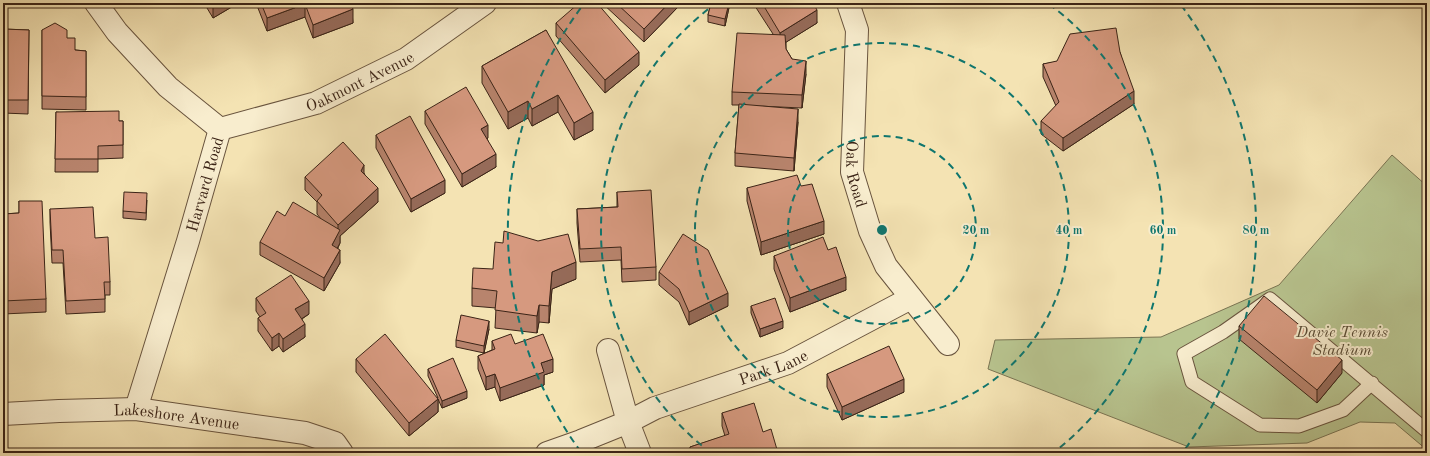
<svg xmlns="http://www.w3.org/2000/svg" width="1430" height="456" font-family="'Old Standard TT',serif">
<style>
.green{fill:#b8c48f;stroke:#7a7453}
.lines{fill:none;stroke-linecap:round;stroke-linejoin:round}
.service-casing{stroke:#69543e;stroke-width:15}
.minor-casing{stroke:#69543e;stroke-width:24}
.service{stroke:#f8edce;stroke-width:13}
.minor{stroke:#f8edce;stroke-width:22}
.wall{fill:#b8846d;stroke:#3b2417}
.shaded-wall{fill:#966b59;stroke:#3b2417}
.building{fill:#d6997f;stroke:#3b2417}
.ring{fill:none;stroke:#0f766e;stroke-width:2;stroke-dasharray:7 5}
.labels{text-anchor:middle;stroke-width:4;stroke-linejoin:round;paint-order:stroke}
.street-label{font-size:16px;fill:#3b2417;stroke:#f8edce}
.park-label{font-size:16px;font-style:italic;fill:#5a4c35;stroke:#f8edce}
.centre{fill:#0f766e;stroke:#f8edce;stroke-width:2}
.ring-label{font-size:12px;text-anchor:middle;font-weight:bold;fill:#0f766e;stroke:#f8edce;stroke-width:4;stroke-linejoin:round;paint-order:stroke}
</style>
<rect width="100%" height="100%" fill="#f4e3b3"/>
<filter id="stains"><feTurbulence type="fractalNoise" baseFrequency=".005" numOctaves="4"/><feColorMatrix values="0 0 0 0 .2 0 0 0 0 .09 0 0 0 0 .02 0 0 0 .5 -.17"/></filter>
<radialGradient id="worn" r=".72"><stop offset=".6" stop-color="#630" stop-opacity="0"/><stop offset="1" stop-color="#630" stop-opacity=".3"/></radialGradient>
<path class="green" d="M1392 155 1427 186V450L1395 423 1360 422 1307 443 1189 447 988 369 995 340 1161 337 1279 285Z"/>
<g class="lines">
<g class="service-casing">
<path id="service" d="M1372 383 1343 410 1299 426 1260 425 1192 382 1184 354 1223 332 1270 299 1427 431"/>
</g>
<g class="minor-casing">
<g id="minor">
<path d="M96 3 117 32 168 87 220 129"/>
<path id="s1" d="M848 3 857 30 852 172 870 231 886 266 948 344"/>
<path id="s2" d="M220 129 316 103 406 59 485 3"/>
<path d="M608 350 628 422 640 453"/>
<path id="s3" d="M136 409 188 241 220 129"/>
<path id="s4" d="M3 414 59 411 136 409 305 433 335 443 342 453"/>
<path id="s5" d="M547 453 581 441 628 422 655 408 788 363 911 298"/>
</g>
</g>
<use href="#service" class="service"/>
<use href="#minor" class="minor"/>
</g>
<path class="wall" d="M204 3H235V5L213 18Z
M256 3H351L353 23 313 38 305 17 267 31Z
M602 3H677V8L644 42Z
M711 3H730L725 26 708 22V15Z
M753 3H813L817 23 786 42V49L792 59 806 74 802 108 757 106 798 122 794 171 735 166V153L739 105H732V92L773 34Z
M556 23 639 65 605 93 556 36Z
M3 29 29 30 28 114 3 113Z
M42 30 67 38 75 50 86 51V110L42 109Z
M546 30 593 130 574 140 558 112 532 126 528 118 508 129 482 83V66Z
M1120 52 1134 104 1063 151 1041 134V121L1056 106 1043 77V64Z
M425 111 488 138H487L496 167 462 187 425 124Z
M56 112 119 121H123V158L98 159V172H55Z
M376 135 445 193 411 212 376 148Z
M364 173 378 202 340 236V243L338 248 340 263 324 291 260 255V242L321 219 317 214V202L305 190V177Z
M801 186 824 234 761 255 747 201V188Z
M617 192 656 267V280L622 282 621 260 580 262 577 223V209L617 207Z
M147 200 146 220 123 218V211Z
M19 201 46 299V312L3 314V214L19 213Z
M50 209 95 238 110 282V295H105V312L66 314 63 263H52L50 222Z
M828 250 846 290 790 312 774 269V256Z
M659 272 728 306 689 325 679 302 659 285Z
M576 279 552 289 549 323 539 322 537 333 495 328 496 308 472 306V288Z
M256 298 309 314 302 319 305 337 283 352 279 346 272 351 258 331V318L260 317 256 311Z
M751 306 783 328 760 337 751 313Z
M1239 326 1342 373 1317 403 1239 339Z
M489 329 484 353 456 347V340Z
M492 341 515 344 553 372 544 375V385L500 401 495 387 486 390 478 369V356L492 350Z
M356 359 438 398 428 376V369L467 398 442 408 438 399V412L409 436 356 372Z
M827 374 904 392 842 420 827 387Z
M722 413 763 432 778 453H690V447L725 436 722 426Z"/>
<path class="shaded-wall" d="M216 3H235V5L213 18V5Z
M669 3H677V8L644 42V29Z
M729 3H730L725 26V19Z
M305 4V17L267 31V18Z
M353 9V23L313 38V25Z
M817 10V23L780 46V33Z
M639 52V65L605 93V80Z
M806 61V74L802 108V95Z
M1134 91V104L1063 151V138Z
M558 95V112L532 126V109Z
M528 101V118L508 129V112Z
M798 109V122L794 171V158Z
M593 112V130L574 140V123Z
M488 125V138L481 142V129Z
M496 154V167L462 187V174Z
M364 165V178L361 171Z
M445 180V193L411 212V199Z
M378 188V202L340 236V243L332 258V245L338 233V225Z
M824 221V234L761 255V242Z
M340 250V263L324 291V278Z
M576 262V279L552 289 549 323V306L552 272Z
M846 277V290L790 312V298Z
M728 293V306L689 325V312Z
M309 301V314L295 323V309Z
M539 305V322L537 333V316Z
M489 321V329L484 353V346Z
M783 321V328L760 337V329Z
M305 324V337L283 352V339Z
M279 333V346L272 351V338Z
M553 359V372L544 375V385L500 401V388L541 363Z
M1342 360V373L1317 403V390Z
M495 374V387L486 390V377Z
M904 379V392L842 420V407Z
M467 391V398L442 408V401Z
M438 399V412L409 436V423Z"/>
<path class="building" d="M261 3H351L353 9 313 25 305 4 267 18Z
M579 3H597L639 52 605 80 556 23Z
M616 3H669L644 29Z
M711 3H729L725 19 708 15Z
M762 3H813L817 10 780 33Z
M55 23 67 30V38H75V50L86 51V97L42 96V30Z
M1116 28 1120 52 1134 91 1063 138 1041 121 1059 102 1043 64 1057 61 1070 34Z
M3 29 29 30 28 100H3Z
M546 30 593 112 574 123 558 95 532 109 528 101 508 112 482 66Z
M737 33 785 35 786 49 792 59 806 61 802 95 732 92Z
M466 87 488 125 481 129 496 154 462 174 425 111Z
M739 104 798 109 794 158 735 153Z
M119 111V121H123V145L98 146V159H55L56 112Z
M410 116 445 180 411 199 376 135Z
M343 142 364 165 361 171 378 188 338 225 317 201 322 195 305 177Z
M797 175 801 186 812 184 824 221 761 242 747 188Z
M651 190 656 267 622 269 621 247 580 249 577 209 618 207 617 192Z
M124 192 147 193 146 213 123 211Z
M19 201H42L46 299 3 301V214L19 213Z
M293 202 340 230 332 245 340 250 324 278 260 242 277 211 285 216Z
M93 207 95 238 108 237 110 282H104L105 299 66 301 63 250H52L50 209Z
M504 231 538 241 568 234 576 262 552 272 549 306 539 305 537 316 495 310 497 291 472 288 473 268 493 269 495 242 503 243Z
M683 234 708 250 728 293 689 312 679 289 659 272Z
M823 237 828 250 836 247 846 277 790 298 774 256Z
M291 275 309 301 295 309 305 324 283 339 279 333 272 338 258 318 266 313 256 298Z
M1264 296 1342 360 1317 390 1239 326Z
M775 298 783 321 760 329 751 306Z
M461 315 489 321 484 346 456 340Z
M385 334 438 399 409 423 356 359Z
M511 334 515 344 543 334 553 359 541 363 544 372 500 388 495 374 486 377 478 356 495 349 492 341Z
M889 346 904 379 842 407 827 374Z
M453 358 467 391 442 401 428 369Z
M754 403 763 432 771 429 778 453H692L690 447 729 434 722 413Z"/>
<g class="ring">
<circle cx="882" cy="230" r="94"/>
<circle cx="882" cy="230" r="187"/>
<path d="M711 453A281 281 0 0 1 715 4M1049 4A281 281 0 0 1 1053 453"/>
<path d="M581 452A374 374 0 0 1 583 5M1181 5A374 374 0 0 1 1183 452"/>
</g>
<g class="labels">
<g class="street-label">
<text dy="6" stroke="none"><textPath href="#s2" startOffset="148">Oakmont Avenue</textPath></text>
<text dy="6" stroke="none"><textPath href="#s1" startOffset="173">Oak Road</textPath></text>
<text dy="6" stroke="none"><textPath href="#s3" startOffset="235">Harvard Road</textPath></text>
<text dy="6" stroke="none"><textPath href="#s5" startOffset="242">Park Lane</textPath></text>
<text dy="6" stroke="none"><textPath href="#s4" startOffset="174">Lakeshore Avenue</textPath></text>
</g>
<g class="park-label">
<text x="1342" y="337">Davie Tennis<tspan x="1342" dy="18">Stadium</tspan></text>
</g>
</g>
<circle cx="882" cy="230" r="6" class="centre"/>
<g class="ring-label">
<text x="976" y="234">20 m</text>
<text x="1069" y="234">40 m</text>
<text x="1163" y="234">60 m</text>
<text x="1256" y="234">80 m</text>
</g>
<rect width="1430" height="456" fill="none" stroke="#f4e3b3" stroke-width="16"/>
<rect x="4" y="4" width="1422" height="448" fill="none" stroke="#3b2417" stroke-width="2"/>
<rect x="8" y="8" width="1414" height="440" fill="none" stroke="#3b2417"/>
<rect width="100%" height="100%" filter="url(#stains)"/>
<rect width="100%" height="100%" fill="url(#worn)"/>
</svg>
